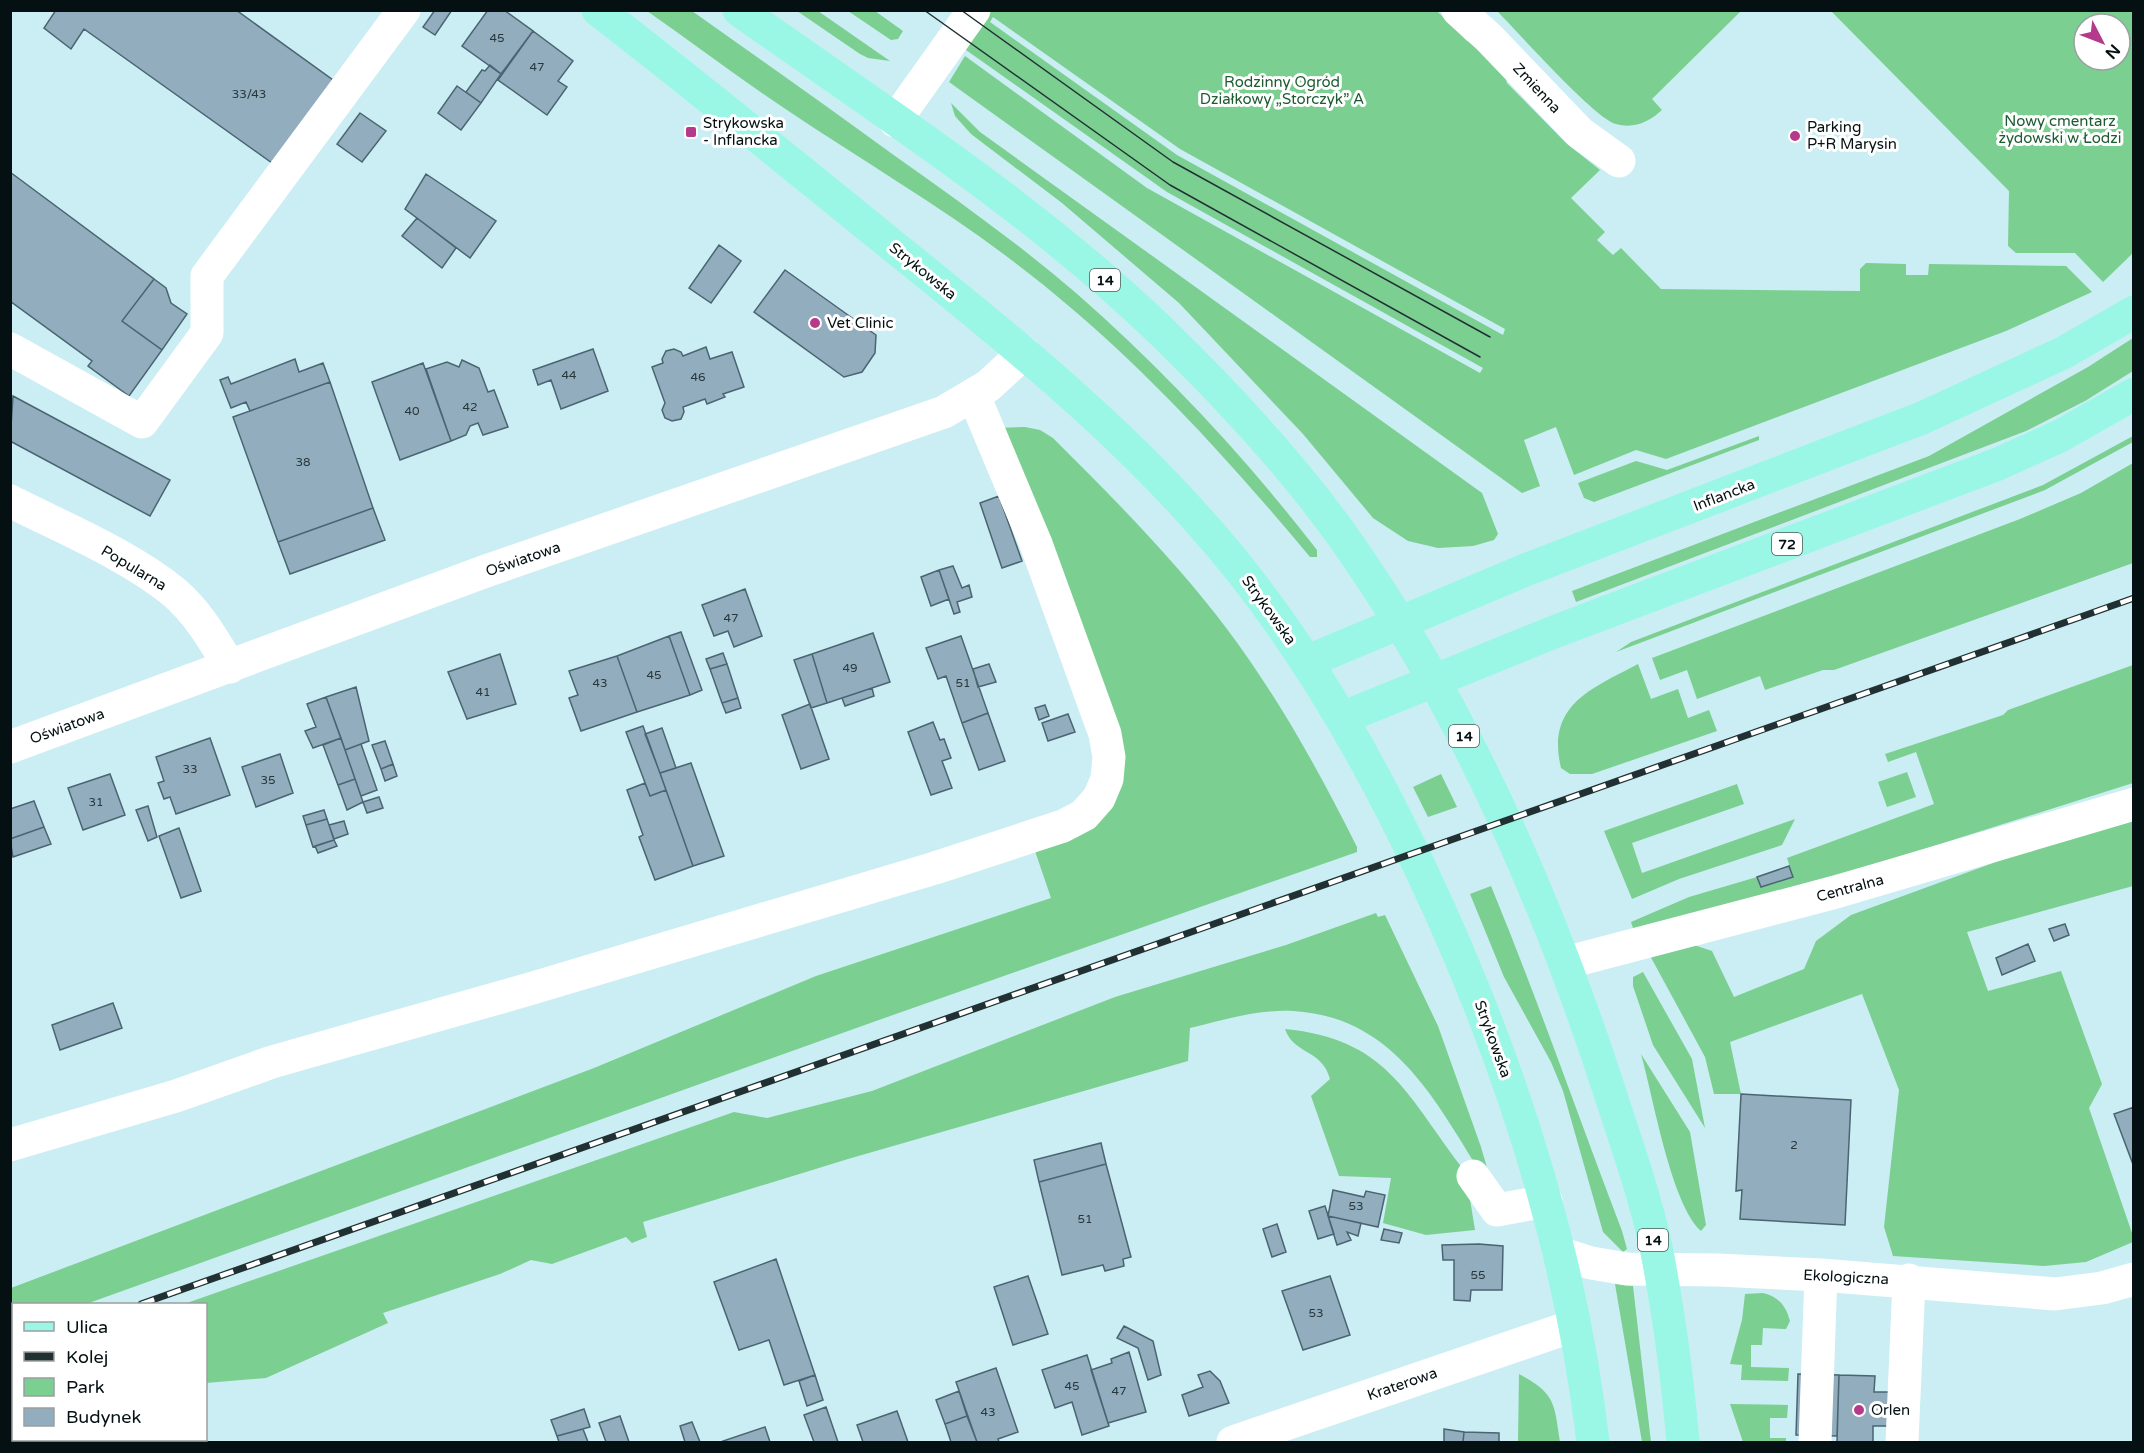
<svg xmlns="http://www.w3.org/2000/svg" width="2144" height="1453" font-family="'Varela Round',sans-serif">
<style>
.green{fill:#7bcf90;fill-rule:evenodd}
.building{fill:#92adbe;stroke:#4a6472;stroke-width:1.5}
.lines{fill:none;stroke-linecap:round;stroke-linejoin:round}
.minor{stroke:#fff;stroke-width:33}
.major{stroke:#9af7e6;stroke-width:33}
.tram{stroke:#213133;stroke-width:1.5}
.rail-casing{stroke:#213133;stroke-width:7}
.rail{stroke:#fff;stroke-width:4.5;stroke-dasharray:14;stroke-linecap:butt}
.poi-dot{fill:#b63a8b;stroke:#fff;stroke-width:2}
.labels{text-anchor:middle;stroke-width:6;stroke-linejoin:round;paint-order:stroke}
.number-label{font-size:12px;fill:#28373c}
.shield{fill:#fff;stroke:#4f5858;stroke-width:1.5}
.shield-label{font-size:14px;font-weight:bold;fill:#041011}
.park-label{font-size:15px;fill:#1c5c31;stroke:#fff}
.street-label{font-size:15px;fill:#041011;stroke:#fff}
.poi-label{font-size:15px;fill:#041011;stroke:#fff;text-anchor:start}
</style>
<rect width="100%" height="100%" fill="#caeef3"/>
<path class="green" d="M991 10 1437 11 1467 41 1481 47 1503 70 1507 83 1566 143 1600 170 1571 198 1605 232 1597 240 1613 255 1621 248 1661 289 1860 291V269L1866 263 1906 264V275H1928L1929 264 2066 266 2092 292 2006 331 1666 459 1636 450 1574 475 1556 427 1524 440 1540 486 1522 493 949 82 965 56 1147 188 1480 373 1483 368 1167 192 966 50ZM993 17 1180 149 1505 329 1503 335 1177 155 990 22Z
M647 11H692C760 59 828 107 895 156 957 200 1019 244 1076 293 1165 371 1245 457 1317 550V557H1310C1224 454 1134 355 1027 272 951 212 867 164 787 110 739 78 694 44 647 11Z
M797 11H818L890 61 868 58 860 54Z
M848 11H875L903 31 898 39 891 40Z
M1497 11H1741L1652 99 1662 110C1649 122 1634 129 1616 124 1594 118 1518 32 1497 11Z
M1831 11H2133V253L2103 282 2075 253H2016L2008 246 2009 191ZM2084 24H2120V60H2084Z
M951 103 980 132 1482 493 1498 534 1494 540 1473 546 1438 548 1408 541 1373 518 1303 434 1179 303 1062 203 971 134 955 116Z
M2133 338V371L2085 401 2026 431 1576 602 1572 591 1929 456 2088 367Z
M1025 427 1040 430 1053 438C1114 499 1175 560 1227 629 1278 697 1319 771 1357 847V852L876 1021 86 1304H14L13 1331 11 1332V1288L594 1068 816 976 1051 898 1033 845 1114 785 996 428Z
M1759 436V440L1594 502 1584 498 1578 483 1636 461 1667 470Z
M2133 436V442L2045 490 1616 652 1631 642 2043 485Z
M2133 463V563L1834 670H1823L1765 690 1760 676 1697 699 1687 670 1660 680 1652 658 2020 519 2081 493Z
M1638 664 1651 699 1678 689 1688 718 1709 710 1717 731 1592 774H1570L1561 768C1546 705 1591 689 1638 664Z
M2133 665V783L1899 857 1634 931 1631 922 1689 897 1757 877 1761 887 1793 877 1787 858 1934 804 1916 752 1888 762 1885 754 2003 715 2008 710Z
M1907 772 1916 797 1887 807 1878 782Z
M1441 774 1457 807 1428 817 1413 787Z
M1737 784 1744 804 1632 843 1642 873 1795 819 1782 845 1679 879 1632 899 1604 831Z
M2133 820V886L1967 932 1988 991 2061 971 2102 1084 2089 1108 2133 1236V1242L2086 1262 2044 1266 1893 1256 1884 1227 1899 1090 1862 994 1730 1042 1741 1094H1714L1705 1057 1648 952 1694 945 1712 951 1734 997 1804 969 1816 941 1851 915 2037 847Z
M1491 886C1538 1000 1578 1116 1622 1231L1627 1249 1623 1252 1603 1232 1563 1091 1551 1062 1504 977 1470 894Z
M1376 913 1378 917 1385 915 1438 1026 1481 1147 1495 1195C1442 1116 1403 1017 1293 1011 1258 1009 1224 1020 1190 1028L1188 1061 848 1159 643 1222 647 1237 632 1243 626 1237 552 1264 531 1260 500 1274 383 1313 388 1323 266 1378 206 1383V1304H184L734 1112 767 1118 872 1091 1115 997 1286 945Z
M1643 972 1692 1059 1705 1128 1653 1045 1633 986V977Z
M1285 1029C1386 1039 1405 1092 1460 1165L1467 1181 1475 1230 1426 1235 1383 1223 1391 1178 1339 1176 1311 1096 1330 1079C1322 1049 1294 1055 1285 1029Z
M1641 1054 1690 1132 1706 1225 1701 1231C1671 1204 1653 1096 1641 1054Z
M1615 1284 1633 1286 1651 1442H1642Z
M1763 1293C1779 1297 1786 1306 1790 1321L1786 1329 1763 1328 1762 1345H1751V1367L1789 1368 1788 1381 1741 1380 1742 1365 1730 1364 1742 1320 1745 1294Z
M13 1365 14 1440H91L87 1442H11L10 1366Z
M1519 1374C1556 1394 1554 1403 1560 1442H1518Z
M1730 1404 1788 1405 1787 1418H1770V1438H1786V1442H1743Z"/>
<path class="building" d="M56 10H236L333 80 272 163 84 29 71 49 44 28Z
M435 10H452L435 35 423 27Z
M488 10H504L533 31 501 74 462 46Z
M533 31 573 61 558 81 567 87 547 115 498 80Z
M490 65 501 74 481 103 466 92 482 70 485 71Z
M457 86 481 103 461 130 438 113Z
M360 113 386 131 362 162 337 144Z
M10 172 154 279 122 321 162 350 129 396 88 366 92 361 10 301Z
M426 174 496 221 470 258 405 209Z
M417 218 456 248 442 268 402 236Z
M719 245 741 261 711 303 689 288Z
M785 270 876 335 875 353 862 372 844 377 754 312Z
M154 279 166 288 171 303 187 314 162 350 122 321Z
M706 347 710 359 732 352 744 387 723 394 725 397 707 404 705 399 683 407 684 412 681 419 672 421 665 418 662 410 665 403 652 367 663 363 662 359 666 351 674 349 681 352 683 356Z
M593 349 608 391 561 409 551 380 538 385 533 370Z
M295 359 299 372 323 363 330 382 250 411 246 402 231 408 220 380 228 377 231 384Z
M462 360 479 368 488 392 494 390 508 427 483 435 478 423 470 426 466 435 451 441 426 369 447 362 459 367Z
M423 363 451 441 400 460 372 382Z
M330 382 373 508 278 542 233 417Z
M13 396 170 480 150 516 10 441Z
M999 496 1022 561 1002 568 980 503Z
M373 508 385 540 290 574 278 542Z
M953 566 962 588 969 585 972 597 957 602 960 612 954 614 939 570Z
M939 570 949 599 931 606 921 577Z
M745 589 762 636 734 647 728 631 714 636 702 605Z
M681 632 702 690 690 695 669 636Z
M873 633 890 682 827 703 812 654Z
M669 636 690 695 637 712 617 656Z
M961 636 988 713 962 723 946 676 938 679 926 648Z
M723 653 727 664 710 669 706 659Z
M500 654 516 704 467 719 448 672Z
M812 654 827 703 811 708 794 660Z
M617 656 637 712 581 731 569 698 578 695 569 671Z
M727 664 738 698 722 703 710 669Z
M989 664 996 682 978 687 973 669Z
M356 687 369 741 345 750 326 697Z
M872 688 874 696 845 706 842 698Z
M326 697 341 738 313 748 305 731 316 727 307 704Z
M738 698 741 708 726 713 722 703Z
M810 704 829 759 801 769 782 715Z
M1045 705 1049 716 1039 720 1035 708Z
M988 713 1005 761 979 770 962 723Z
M1068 714 1075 732 1048 741 1042 723Z
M933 722 940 740 944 739 951 758 942 761 952 788 931 795 908 732Z
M643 726 666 790 650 796 626 732Z
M662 728 676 768 660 773 645 734Z
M210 738 230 795 176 814 170 797 164 799 158 783 164 781 156 757Z
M341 738 355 779 338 785 323 745Z
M385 741 393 764 381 769 372 745Z
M361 744 377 790 361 796 345 750Z
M280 754 293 793 256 807 242 767Z
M691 763 724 856 693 866 660 773Z
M393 764 397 776 385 781 381 769Z
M110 774 125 815 83 830 68 788Z
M355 779 363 802 347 810 338 785Z
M645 783 650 796 666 790 693 866 655 880 639 837 643 835 627 790Z
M379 797 383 808 367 813 363 802Z
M34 801 44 827 10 839V809Z
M148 806 157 837 148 841 136 810Z
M324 810 327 819 306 825 303 816Z
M327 819 334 840 313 847 306 825Z
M344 821 348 834 334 839 329 825Z
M44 827 51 844 13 857 10 839Z
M179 828 201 891 181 898 159 836Z
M334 840 337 846 318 853 315 846Z
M1789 866 1793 877 1761 887 1757 877Z
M2065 924 2069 935 2054 941 2049 929Z
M2028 944 2035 961 2002 975 1996 958Z
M113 1003 122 1028 60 1050 52 1025Z
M1741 1094 1851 1100 1845 1225 1740 1219 1742 1190 1736 1191Z
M2134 1107V1167L2114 1114Z
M1101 1143 1106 1164 1039 1182 1034 1160Z
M1106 1164 1131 1257 1123 1259 1124 1266 1105 1271 1103 1265 1062 1275 1039 1182Z
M1333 1190 1364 1197 1366 1191 1385 1195 1378 1227 1328 1216Z
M1325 1206 1334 1234 1318 1239 1309 1211Z
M1328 1216 1361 1223 1358 1236 1347 1232 1351 1240 1337 1245Z
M1277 1224 1286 1252 1272 1257 1263 1229Z
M1384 1229 1402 1233 1399 1243 1381 1240Z
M1479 1244 1503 1246 1502 1290H1471L1470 1301 1454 1300V1260H1443L1442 1245Z
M776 1259 815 1375 784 1385 769 1340 739 1350 714 1282Z
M1028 1276 1048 1334 1013 1345 994 1287Z
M1330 1276 1350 1335 1303 1350 1282 1291Z
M1124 1326 1153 1341 1161 1375 1148 1380 1138 1348 1117 1338Z
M1129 1352 1146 1412 1108 1423 1091 1370 1112 1363 1111 1359Z
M1087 1355 1109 1426 1082 1435 1072 1402 1055 1408 1042 1370Z
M996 1368 1018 1432 998 1439 999 1442H977L956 1382Z
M1210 1371 1220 1381 1229 1403 1189 1416 1182 1395 1203 1387 1198 1375Z
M1798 1374 1839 1375 1837 1436 1796 1435Z
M815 1375 823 1400 807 1406 799 1381Z
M1839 1375 1875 1376 1874 1392H1893L1892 1426H1873V1442H1837Z
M959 1391 967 1416 945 1424 936 1400Z
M826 1407 838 1442H814L804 1415Z
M584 1409 590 1427 557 1436 551 1420Z
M897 1411 908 1442H863L857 1425Z
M620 1416 629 1442H606L599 1423Z
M967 1416 977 1442H951L945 1424Z
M692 1422 700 1442H685L680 1426Z
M765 1427 770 1442H724L723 1441Z
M583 1429 588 1442H559L557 1436Z
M1444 1429 1464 1432 1463 1442H1444Z
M1464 1432 1499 1433V1442H1463Z"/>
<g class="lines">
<path class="minor" d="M1458 10 1489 38 1580 133 1619 161
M895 121 974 10
M10 349 142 422 207 333V276L404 10
M10 501C63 528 129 555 175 593 199 614 214 641 230 667
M10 747 486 571 944 412 988 386 1024 353
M1565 963 1836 892 2134 804
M10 1145 176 1096 272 1062 526 990 935 868 1063 826 1084 815 1099 798 1107 779 1109 757 1105 734 1036 544 974 396
M1473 1176 1497 1210 1546 1201
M1559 1253 1591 1263 1627 1269 1718 1270 1821 1275 2055 1294 2102 1288 2134 1279
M1233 1442 1573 1326
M1815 1442 1821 1275
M1902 1442 1909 1280"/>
<path class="major" d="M598 10C694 84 788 161 882 237 992 326 1104 414 1199 521 1292 624 1363 746 1422 872 1507 1052 1570 1244 1593 1442
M739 10C883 112 1033 208 1160 330 1226 394 1290 462 1344 538 1463 706 1547 898 1610 1093 1629 1152 1651 1212 1661 1274 1671 1329 1678 1386 1683 1442
M1306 662 1528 569 1922 418 2063 353 2134 312
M1342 718 1554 632 1998 464 2060 436 2134 394"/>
<path class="tram" d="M924 10 1170 185 1480 357
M961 10 1173 162 1490 337"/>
<g class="rail-casing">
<path id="rail" d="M141 1304 2134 598
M10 1350 14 1349"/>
</g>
<use href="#rail" class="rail"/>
</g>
<g class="poi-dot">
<rect x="685" y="126" width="12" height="12" rx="3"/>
<circle cx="1795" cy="136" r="6"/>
<circle cx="815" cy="323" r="6"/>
<circle cx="1859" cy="1410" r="6"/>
</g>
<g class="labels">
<g class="number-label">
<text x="497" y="42">45</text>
<text x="537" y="71">47</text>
<text x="249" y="98">33/43</text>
<text x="569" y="379">44</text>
<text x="698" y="381">46</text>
<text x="470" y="411">42</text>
<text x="412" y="415">40</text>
<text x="303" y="466">38</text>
<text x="731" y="622">47</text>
<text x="850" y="672">49</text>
<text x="654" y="679">45</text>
<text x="600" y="687">43</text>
<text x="963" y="687">51</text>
<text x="483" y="696">41</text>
<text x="190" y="773">33</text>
<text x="268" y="784">35</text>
<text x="96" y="806">31</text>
<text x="1794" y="1149">2</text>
<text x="1356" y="1210">53</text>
<text x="1085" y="1223">51</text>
<text x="1478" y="1279">55</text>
<text x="1316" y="1317">53</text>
<text x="1072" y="1390">45</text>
<text x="1119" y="1395">47</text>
<text x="988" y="1416">43</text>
</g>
<g class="shield">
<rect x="1090" y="269" width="30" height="22" rx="4.5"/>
<rect x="1772" y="533" width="30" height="22" rx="4.5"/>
<rect x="1449" y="725" width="30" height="22" rx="4.5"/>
<rect x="1638" y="1229" width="30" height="22" rx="4.5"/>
</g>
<g class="shield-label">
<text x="1105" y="285">14</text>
<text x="1787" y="549">72</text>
<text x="1464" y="741">14</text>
<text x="1653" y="1245">14</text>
</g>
<g class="park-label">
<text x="1282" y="87">Rodzinny Ogród<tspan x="1282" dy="17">Działkowy „Storczyk” A</tspan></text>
<text x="2060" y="126">Nowy cmentarz<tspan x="2060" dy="17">żydowski w Łodzi</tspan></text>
</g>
<g class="street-label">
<text transform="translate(1537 88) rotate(47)" y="5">Zmienna</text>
<text transform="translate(923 271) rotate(39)" y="5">Strykowska</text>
<text transform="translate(1724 495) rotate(-21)" y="5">Inflancka</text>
<text transform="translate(523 559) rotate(-19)" y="5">Oświatowa</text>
<text transform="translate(134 568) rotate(31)" y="5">Popularna</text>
<text transform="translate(1269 610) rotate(54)" y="5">Strykowska</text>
<text transform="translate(67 726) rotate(-20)" y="5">Oświatowa</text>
<text transform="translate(1850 888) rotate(-15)" y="5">Centralna</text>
<text transform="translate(1493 1039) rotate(70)" y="5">Strykowska</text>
<text transform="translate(1846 1277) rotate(3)" y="5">Ekologiczna</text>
<text transform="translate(1402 1384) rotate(-19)" y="5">Kraterowa</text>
</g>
<g class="poi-label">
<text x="703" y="128">Strykowska<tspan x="703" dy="17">- Inflancka</tspan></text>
<text x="1807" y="132">Parking<tspan x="1807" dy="17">P+R Marysin</tspan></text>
<text x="827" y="328">Vet Clinic</text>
<text x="1871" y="1415">Orlen</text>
</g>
</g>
<rect width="2144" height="1453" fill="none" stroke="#041011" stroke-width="24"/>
<rect x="12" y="1303" width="195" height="138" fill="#ffffff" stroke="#9b9fa0" stroke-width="1.5"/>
<rect x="24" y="1322" width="30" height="9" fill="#9af7e6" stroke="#9b9fa0" stroke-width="1.5"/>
<text x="66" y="1333" font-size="18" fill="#041011">Ulica</text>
<rect x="24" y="1352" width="30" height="9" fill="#213133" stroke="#9b9fa0" stroke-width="1.5"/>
<text x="66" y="1363" font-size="18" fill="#041011">Kolej</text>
<rect x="24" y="1378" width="30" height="18" fill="#7bcf90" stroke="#9b9fa0" stroke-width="1.5"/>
<text x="66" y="1393" font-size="18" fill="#041011">Park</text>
<rect x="24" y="1408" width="30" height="18" fill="#92adbe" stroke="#9b9fa0" stroke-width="1.5"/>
<text x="66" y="1423" font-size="18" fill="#041011">Budynek</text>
<g transform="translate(2102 42) rotate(132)"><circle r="28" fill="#ffffff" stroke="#9b9fa0" stroke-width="1.5"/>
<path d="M0-4.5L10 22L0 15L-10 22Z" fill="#b63a8b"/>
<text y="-9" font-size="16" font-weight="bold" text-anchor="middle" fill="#041011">N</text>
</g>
</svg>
